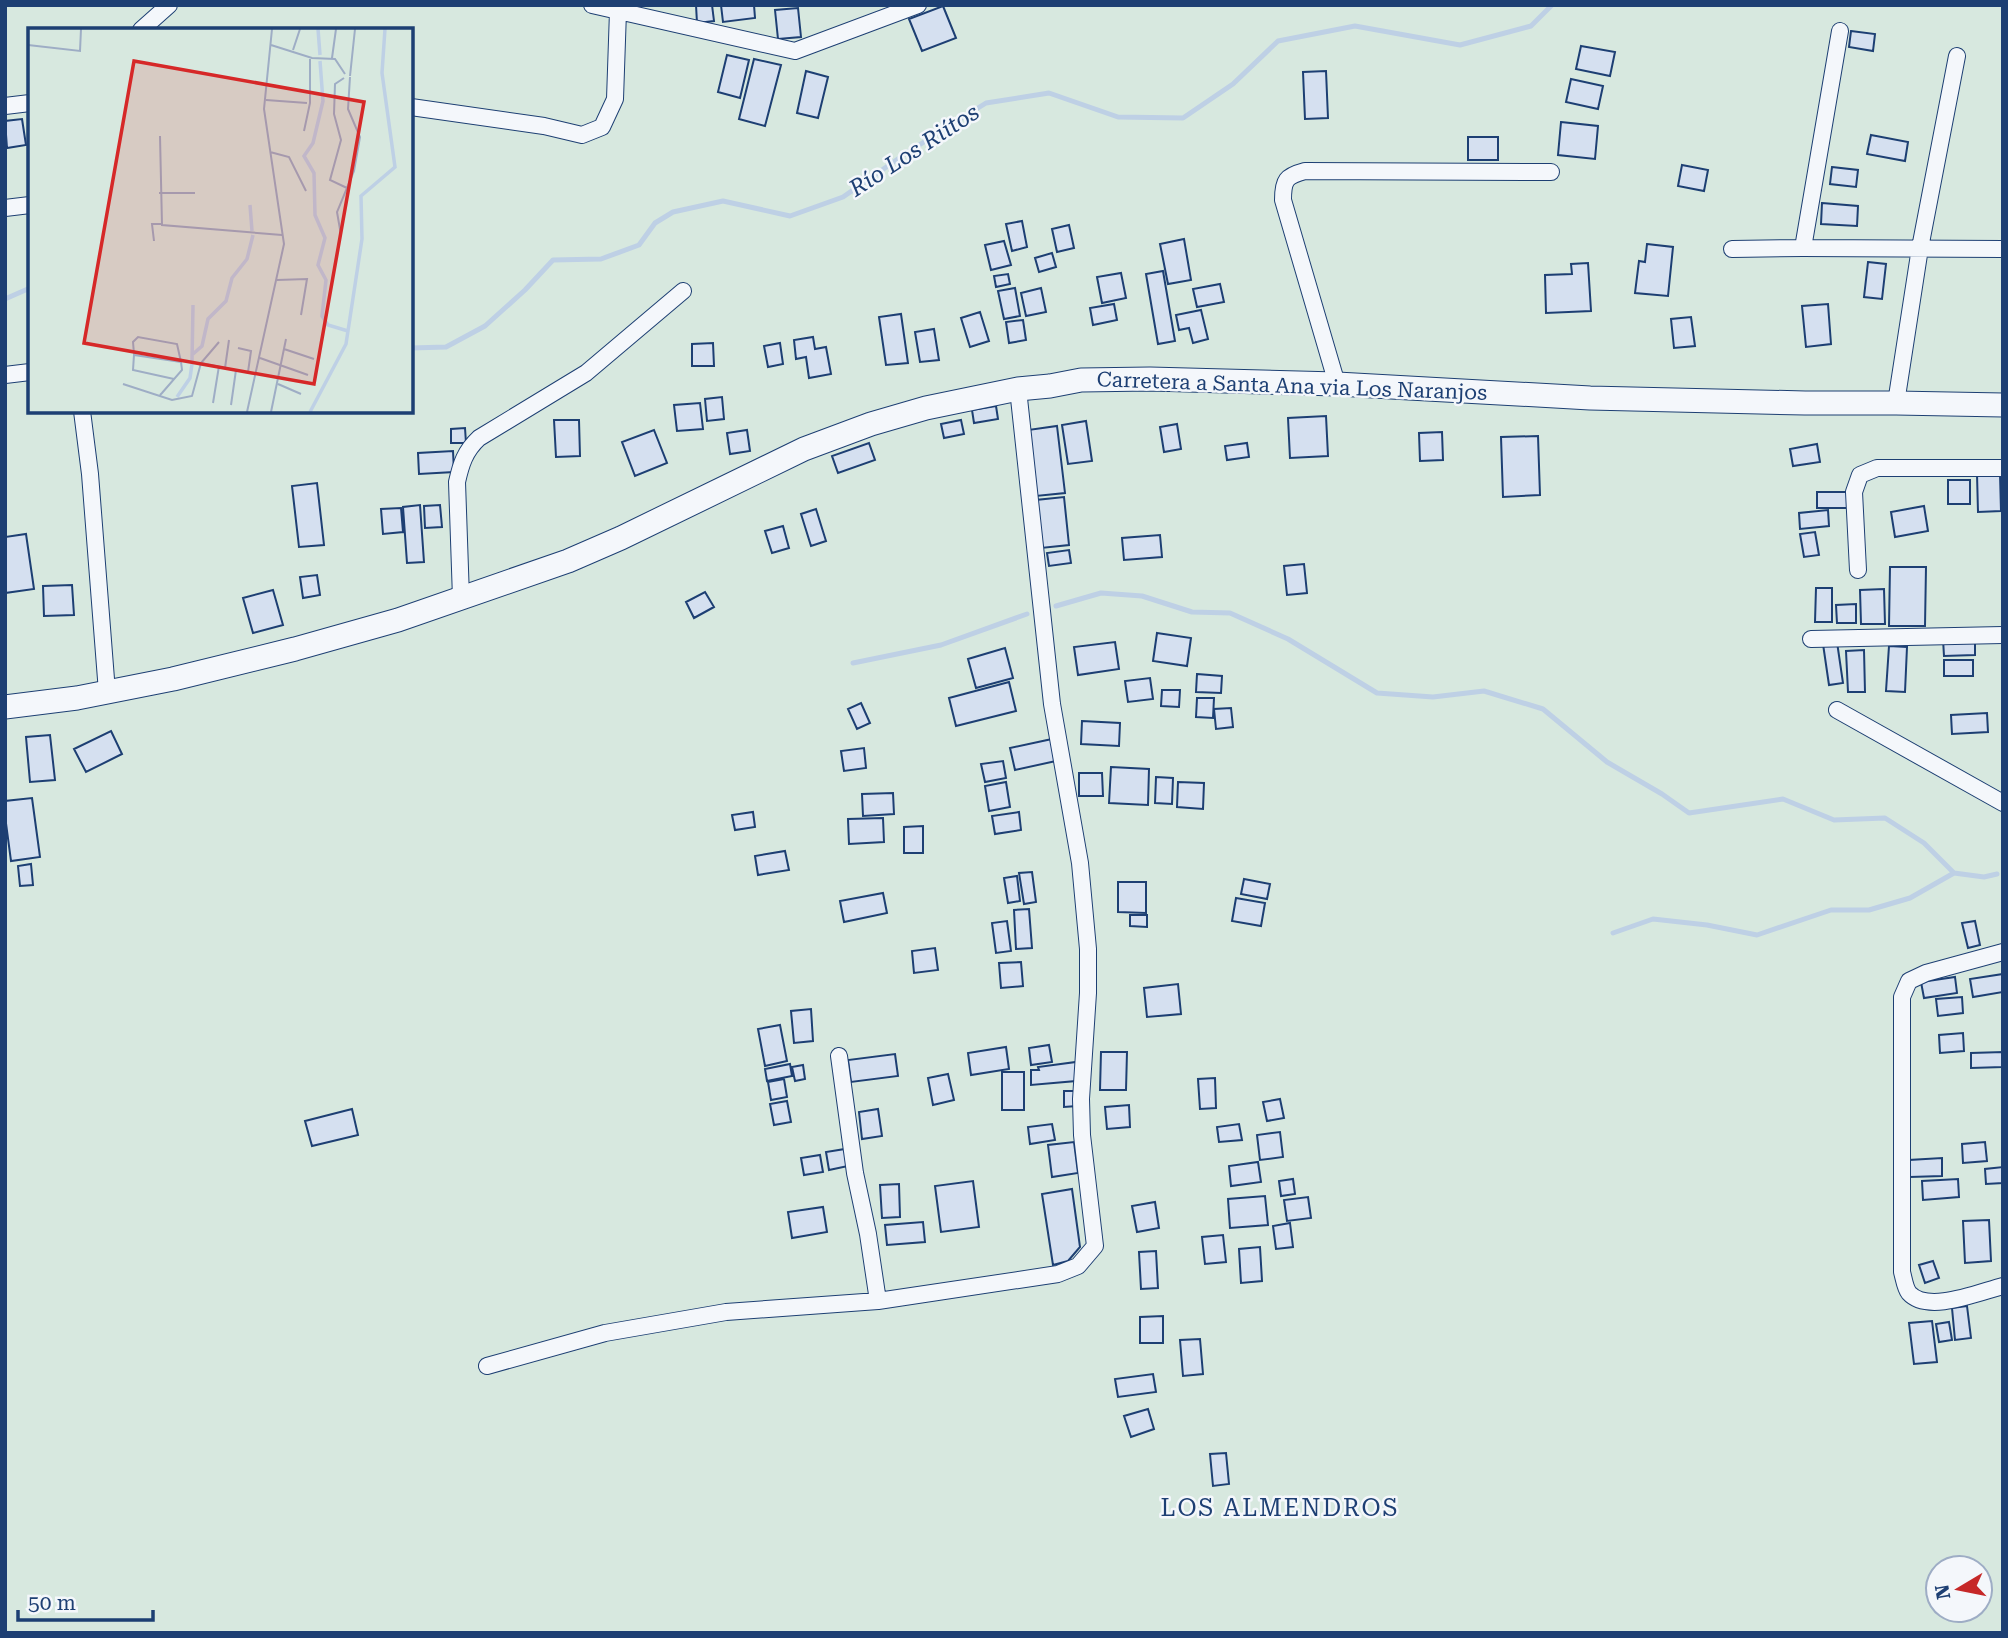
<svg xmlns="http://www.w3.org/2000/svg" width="2008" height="1638" font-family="'Roboto Serif',serif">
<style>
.green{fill:#d7e8df;stroke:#687fa3;stroke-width:2;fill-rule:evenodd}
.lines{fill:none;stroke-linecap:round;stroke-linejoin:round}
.stream{stroke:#bed0e5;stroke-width:5}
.building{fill:#d5e0f0;stroke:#1d3f73;stroke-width:2}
.street-casing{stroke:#1d3f73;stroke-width:18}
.secondary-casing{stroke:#1d3f73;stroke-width:25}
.street{stroke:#f4f7fb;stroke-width:16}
.secondary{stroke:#f4f7fb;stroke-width:23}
.labels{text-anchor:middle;stroke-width:5;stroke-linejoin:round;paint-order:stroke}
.street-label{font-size:21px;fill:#1d3f73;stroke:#f4f7fb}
.water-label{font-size:23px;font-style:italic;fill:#1d3f73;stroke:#f4f7fb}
.quarter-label{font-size:24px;letter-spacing:2px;fill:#1d3f73;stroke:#f4f7fb}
.inset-river{fill:none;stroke:#bed0e5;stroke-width:3.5}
.inset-road{fill:none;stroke:#9eadc5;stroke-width:2}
.view{fill:#d62828;fill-opacity:0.15;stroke:#d62828;stroke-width:3.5}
.inset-edge{fill:none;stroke:#1d3f73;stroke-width:3.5}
</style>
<rect width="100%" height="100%" fill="#f4f7fb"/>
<path class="green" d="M5 5H2003V1633H5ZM30 30H411V411H30ZM1938 1568H1980V1610H1938Z"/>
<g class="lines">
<path class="stream" d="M5 299 30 288
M411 348 446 347 485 326 525 290 553 260 601 259 639 245 655 223 673 212 723 201 790 216 843 197 908 152 986 103 1049 93 1118 117 1183 118 1233 84 1278 41 1355 26 1460 45 1531 26 1552 5
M1056 606 1101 593 1142 596 1192 612 1230 613 1288 639 1377 693 1433 697 1484 691 1543 709 1607 762 1662 794 1689 813 1783 799 1834 820 1885 818 1924 843 1954 873
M853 663 941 645 1027 614
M1613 933 1653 919 1707 925 1757 935 1831 910H1869L1910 898 1954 873 1984 877 1997 874"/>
</g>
<path class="building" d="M696 5H712L714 21 697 23Z
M721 5H754L755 18 723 22Z
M943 6 956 38 922 51 909 19Z
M798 8 801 37 778 39 775 10Z
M1851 31 1875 34 1873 51 1849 47Z
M1581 46 1615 52 1610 76 1576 69Z
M727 55 749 60 740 98 718 92Z
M754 59 781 65 765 126 739 119Z
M806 71 828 77 818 118 797 113Z
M1326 71 1328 118 1305 119 1303 72Z
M1571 79 1603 86 1598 109 1566 102Z
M22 119 26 145 7 148 5 121Z
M1561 122 1598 126 1595 159 1558 155Z
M1871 135 1908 142 1905 161 1867 154Z
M1468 137H1498V160H1468Z
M1682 165 1708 170 1704 191 1678 186Z
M1832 167 1858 170 1856 187 1830 184Z
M1822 203 1858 206 1857 226 1821 224Z
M1022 221 1027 247 1012 251 1006 224Z
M1069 225 1074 248 1057 252 1052 229Z
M1184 239 1191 280 1168 284 1160 244Z
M1004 241 1011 265 991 270 985 245Z
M1647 244 1673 247 1668 296 1635 293 1639 261 1645 262Z
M1052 253 1056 267 1039 272 1035 258Z
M1868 262 1886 264 1882 299 1864 297Z
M1588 263 1591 311 1546 313 1545 275 1572 274 1571 264Z
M1163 271 1175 341 1158 344 1146 274Z
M1121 273 1126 298 1102 303 1097 277Z
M1008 274 1010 284 996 287 994 276Z
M1220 284 1224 302 1197 307 1193 289Z
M1015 288 1020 316 1004 319 998 291Z
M1041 288 1046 312 1026 316 1021 293Z
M1114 304 1117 320 1093 325 1090 308Z
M1828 304 1831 344 1806 347 1802 306Z
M1201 310 1208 339 1193 343 1189 328 1179 330 1176 315Z
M980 312 989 341 970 347 961 318Z
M901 314 908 363 886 365 879 317Z
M1691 317 1695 346 1674 348 1671 319Z
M1023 320 1026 340 1009 343 1006 322Z
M934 329 939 360 920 362 915 332Z
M813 337 815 349 826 347 831 374 809 378 806 357 796 359 794 340Z
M713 343 714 366H692V344Z
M780 343 783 364 768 367 764 346Z
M722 397 724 419 707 421 705 399Z
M700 403 703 429 677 431 674 405Z
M996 406 998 419 974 423 972 410Z
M1326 416 1328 456 1290 458 1288 418Z
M554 420H579L580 456 556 457Z
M961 420 964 434 944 438 941 424Z
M1086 421 1092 461 1068 464 1062 425Z
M1177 424 1181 449 1164 452 1160 427Z
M1057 426 1065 493 1036 496 1028 430Z
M465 428 466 443H451V429Z
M654 430 667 463 635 476 622 442Z
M747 430 750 451 730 454 727 433Z
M1442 432 1443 460 1420 461 1419 433Z
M1538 436 1540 495 1503 497 1501 437Z
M869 443 875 460 838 473 832 456Z
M1247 443 1249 457 1227 460 1225 446Z
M1817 444 1820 462 1793 466 1790 449Z
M453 451 454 472 419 474 418 453Z
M1977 474H2000L2001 511 1978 512Z
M1948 480H1970V504H1948Z
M317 483 324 545 299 547 292 486Z
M1817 492H1850V508H1817Z
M1064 497 1069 545 1041 548 1036 500Z
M420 505 424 562 407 563 403 507Z
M440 505 442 527 425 528 424 506Z
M1924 506 1928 531 1895 537 1891 512Z
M401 508 403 532 383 534 381 509Z
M816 509 826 541 811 546 801 514Z
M1828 510 1829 526 1800 529 1799 513Z
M783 526 789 548 772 553 765 531Z
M1815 532 1819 555 1804 557 1800 534Z
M26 534 34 589 5 593V537Z
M1160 535 1162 557 1124 560 1122 538Z
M1069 550 1071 563 1049 566 1047 553Z
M1304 564 1307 593 1287 595 1284 566Z
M1890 567H1926L1925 626H1889Z
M317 575 320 595 303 598 300 577Z
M72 585 74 615 44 616 43 586Z
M1816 588H1832V622H1815Z
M1884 589 1885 624H1861L1860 590Z
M273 590 283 625 253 633 243 598Z
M705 592 714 607 694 618 686 602Z
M1856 604V623H1837L1836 605Z
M1157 633 1191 638 1187 666 1153 661Z
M1943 639H1975V655L1944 656Z
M1115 642 1119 669 1078 675 1074 647Z
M1837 642 1843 683 1829 685 1823 644Z
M1889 646 1907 647 1905 692 1886 691Z
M1005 648 1013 678 976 688 968 659Z
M1864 650 1865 692H1848L1846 651Z
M1944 660H1973V676H1944Z
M1197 674 1222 676 1221 693 1196 692Z
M1150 678 1153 699 1128 702 1125 681Z
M1009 682 1016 711 956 726 949 698Z
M1162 690H1180L1179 707 1161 706Z
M1197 698H1214L1213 718 1196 717Z
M861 703 870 723 857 729 848 709Z
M1231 708 1233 727 1216 729 1214 709Z
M1987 713 1988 732 1952 734 1951 715Z
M1082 721 1120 723 1119 746 1081 744Z
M111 731 122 754 86 772 74 749Z
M50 735 55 780 30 782 26 737Z
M1052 739 1056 761 1015 770 1010 748Z
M864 748 866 768 844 771 841 751Z
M1003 761 1006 778 985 782 981 764Z
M1111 767 1149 769 1148 805 1109 803Z
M1079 773H1102L1103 796H1079Z
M1156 777 1173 778 1172 804 1155 803Z
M1006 782 1010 807 989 811 985 786Z
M1178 782 1204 783 1203 809 1177 807Z
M893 793 894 814 863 816 862 794Z
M32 798 40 857 11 861 5 816V801Z
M753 812 755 827 735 830 732 815Z
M1019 812 1021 830 995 834 992 816Z
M883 818 884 842 849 844 848 819Z
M923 826V853H904V827Z
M785 851 789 870 758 875 755 856Z
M31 864 33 885 20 886 18 866Z
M1032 872 1036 902 1024 904 1019 873Z
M1017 876 1020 901 1008 903 1004 878Z
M1244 879 1270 884 1267 899 1241 894Z
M1118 882H1146V913L1118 912Z
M883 893 887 913 844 922 840 901Z
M1236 898 1265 903 1261 926 1232 921Z
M1029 909 1032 948 1016 949 1014 910Z
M1130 915H1147V927L1130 926Z
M1007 921 1011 951 996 953 992 923Z
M1975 921 1980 945 1968 948 1962 923Z
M935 948 938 970 914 973 912 951Z
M1021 962 1023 986 1001 988 999 963Z
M2003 974V992L1973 997 1970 979Z
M1955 977 1957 993 1924 998 1921 982Z
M1178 984 1181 1014 1147 1017 1144 988Z
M1962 997 1963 1013 1938 1016 1936 999Z
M811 1009 813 1041 794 1043 791 1011Z
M780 1025 787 1061 765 1066 758 1029Z
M1963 1033 1964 1051 1940 1053 1939 1035Z
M1049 1045 1052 1062 1031 1065 1029 1048Z
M1006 1047 1009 1069 971 1075 968 1053Z
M1101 1052H1127L1126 1090H1100Z
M2003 1052V1067L1971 1068V1053Z
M895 1054 898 1076 851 1082 848 1060Z
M1076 1062V1081L1031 1085V1070H1039L1038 1067Z
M790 1064 792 1076 767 1081 765 1069Z
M803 1065 805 1079 795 1081 792 1067Z
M1002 1072H1024V1110H1002Z
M948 1074 954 1100 933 1105 928 1078Z
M1215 1078 1216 1108 1200 1109 1198 1079Z
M784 1079 787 1097 771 1100 768 1082Z
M1064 1091H1076L1077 1106 1064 1107Z
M1280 1099 1284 1118 1267 1121 1263 1102Z
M787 1101 791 1122 774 1125 770 1104Z
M1129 1105 1130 1127 1107 1129 1105 1107Z
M352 1109 358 1135 312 1146 305 1121Z
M878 1109 882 1136 862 1139 859 1112Z
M1052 1124 1055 1140 1030 1144 1028 1127Z
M1239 1124 1242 1140 1219 1142 1217 1127Z
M1280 1132 1283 1157 1260 1160 1257 1135Z
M1074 1142 1078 1173 1052 1177 1048 1145Z
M1985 1142 1987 1161 1963 1163 1962 1144Z
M845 1149 848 1166 829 1170 826 1152Z
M820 1155 823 1172 804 1175 801 1158Z
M1942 1158V1176L1910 1177 1909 1160Z
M1258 1162 1261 1182 1231 1186 1229 1166Z
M2003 1167V1183L1986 1184 1985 1169Z
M1293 1179 1295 1194 1281 1196 1279 1181Z
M1958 1179 1959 1197 1923 1200 1922 1181Z
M973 1181 979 1227 941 1232 935 1186Z
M899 1184 900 1217 882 1218 880 1185Z
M1072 1189 1080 1247 1068 1261 1053 1265 1042 1194Z
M1265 1196 1268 1225 1230 1228 1228 1199Z
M1308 1197 1311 1218 1287 1221 1284 1200Z
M1155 1202 1159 1228 1137 1232 1132 1206Z
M823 1207 827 1232 792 1238 788 1212Z
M1989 1220 1991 1261 1965 1263 1963 1221Z
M923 1222 925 1242 887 1245 885 1225Z
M1290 1223 1293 1247 1276 1249 1273 1226Z
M1223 1235 1226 1262 1205 1264 1202 1237Z
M1260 1247 1262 1281 1241 1283 1239 1249Z
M1156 1251 1158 1288 1141 1289 1139 1252Z
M1933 1261 1939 1278 1925 1283 1919 1265Z
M1967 1306 1971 1338 1955 1340 1952 1308Z
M1163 1316V1343H1140V1317Z
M1932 1321 1937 1362 1914 1364 1909 1323Z
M1949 1322 1952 1340 1939 1342 1936 1324Z
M1200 1339 1203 1374 1183 1376 1180 1340Z
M1153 1374 1156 1392 1118 1397 1115 1379Z
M1148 1409 1154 1429 1131 1437 1124 1416Z
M1226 1453 1229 1484 1213 1486 1210 1454Z"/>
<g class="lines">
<g class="street-casing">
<path id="street" d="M592 5 795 51 918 5
M141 30 169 5
M5 106 30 103
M411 107 544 126 582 135 602 127 615 99 618 11
M5 208 30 205
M1803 248 1840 31
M1732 249 1803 248 2003 249
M5 375 30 372
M1337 384 1283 200C1283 180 1286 176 1305 171L1551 172
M1896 403 1920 248 1957 56
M82 411 90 474 107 692
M1858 570 1854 492 1860 475 1877 468H2003
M461 598 457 482C461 464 465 451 479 438L586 373 683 291
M1811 639 2003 635
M1837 710 2003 803
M2003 952 1926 973 1909 981 1902 997V1272C1904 1279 1905 1288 1909 1293 1928 1314 1979 1292 2003 1286
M839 1056 855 1173 868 1234 878 1301
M487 1366 605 1333 726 1312 878 1301 1058 1274 1078 1266 1095 1246 1082 1135 1081 1099 1088 993V949L1080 863 1052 704 1018 389"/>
</g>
<g class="secondary-casing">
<path id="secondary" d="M5 707 77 698 173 679 295 649 398 620 568 561 621 538 804 449 871 424 926 408 1018 389 1050 386 1081 380 1150 379 1337 384 1590 398 1805 403H1896L2003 405"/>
</g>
<use href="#street" class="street"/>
<use href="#secondary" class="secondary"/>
</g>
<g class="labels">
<g class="street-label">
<text transform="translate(1292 386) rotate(2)" y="7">Carretera a Santa Ana via Los Naranjos</text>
</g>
<g class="water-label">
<text transform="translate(914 150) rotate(-33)" y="8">Río Los Riítos</text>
</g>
<g class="quarter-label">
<text x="1280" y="1516">LOS ALMENDROS</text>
</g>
</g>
<g transform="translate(28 28)">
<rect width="385" height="385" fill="#f4f7fb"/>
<path d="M0 1H385V384H0Z" fill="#d7e8df"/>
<path class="inset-river" d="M290 1 292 27M292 33 295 73 285 115 276 128 286 145 287 187 297 210 290 237 298 252 294 288 300 297 320 303M222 177 224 203M165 326 174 318 180 291 198 273 204 250 219 231 225 207M164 333 165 277M149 369 162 350 164 336M282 384 318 316 334 211 333 168 367 139 354 45 357 1"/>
<path class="inset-road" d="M0 17 52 23 53 1M243 17 284 30 307 31 317 46M265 22 272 1M304 30 308 1M322 48 327 1M316 50 307 56 306 86 313 112 302 152 319 160M238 72 279 75M276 103 282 75V31M132 108 134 197 254 207M242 124 261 129 278 163M131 165H167M313 207 309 184 326 143 332 109 320 81 322 49M126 213 124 196H133M249 252 279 251 273 287M210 320 223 323 220 344M256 321 286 331M106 326 105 314 110 309 149 316 153 334M232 330 280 347M173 335 227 346M197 340 201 312M95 356 144 372 164 368 173 335 191 314M250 356 273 366M132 367 134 365 154 342 153 334 106 327 105 342 146 351M185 375 191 338M203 377 208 342M219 384 256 216 236 81 244 1M243 384 258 311"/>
<path class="view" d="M106 33 336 74 286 356 56 315Z"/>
<rect width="385" height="385" class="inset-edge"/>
</g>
<rect width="2008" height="1638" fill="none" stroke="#1d3f73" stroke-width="14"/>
<g transform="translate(1959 1589) rotate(260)"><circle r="33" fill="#f4f7fb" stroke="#9eadc5" stroke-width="2"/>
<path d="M0-5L12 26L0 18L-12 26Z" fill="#c62828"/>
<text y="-10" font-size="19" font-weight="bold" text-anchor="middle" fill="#1d3f73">N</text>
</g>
<path d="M18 1610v10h135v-10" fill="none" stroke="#1d3f73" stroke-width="3.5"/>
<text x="28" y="1610" font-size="21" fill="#1d3f73" stroke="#f4f7fb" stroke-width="5" paint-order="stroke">50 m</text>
</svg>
